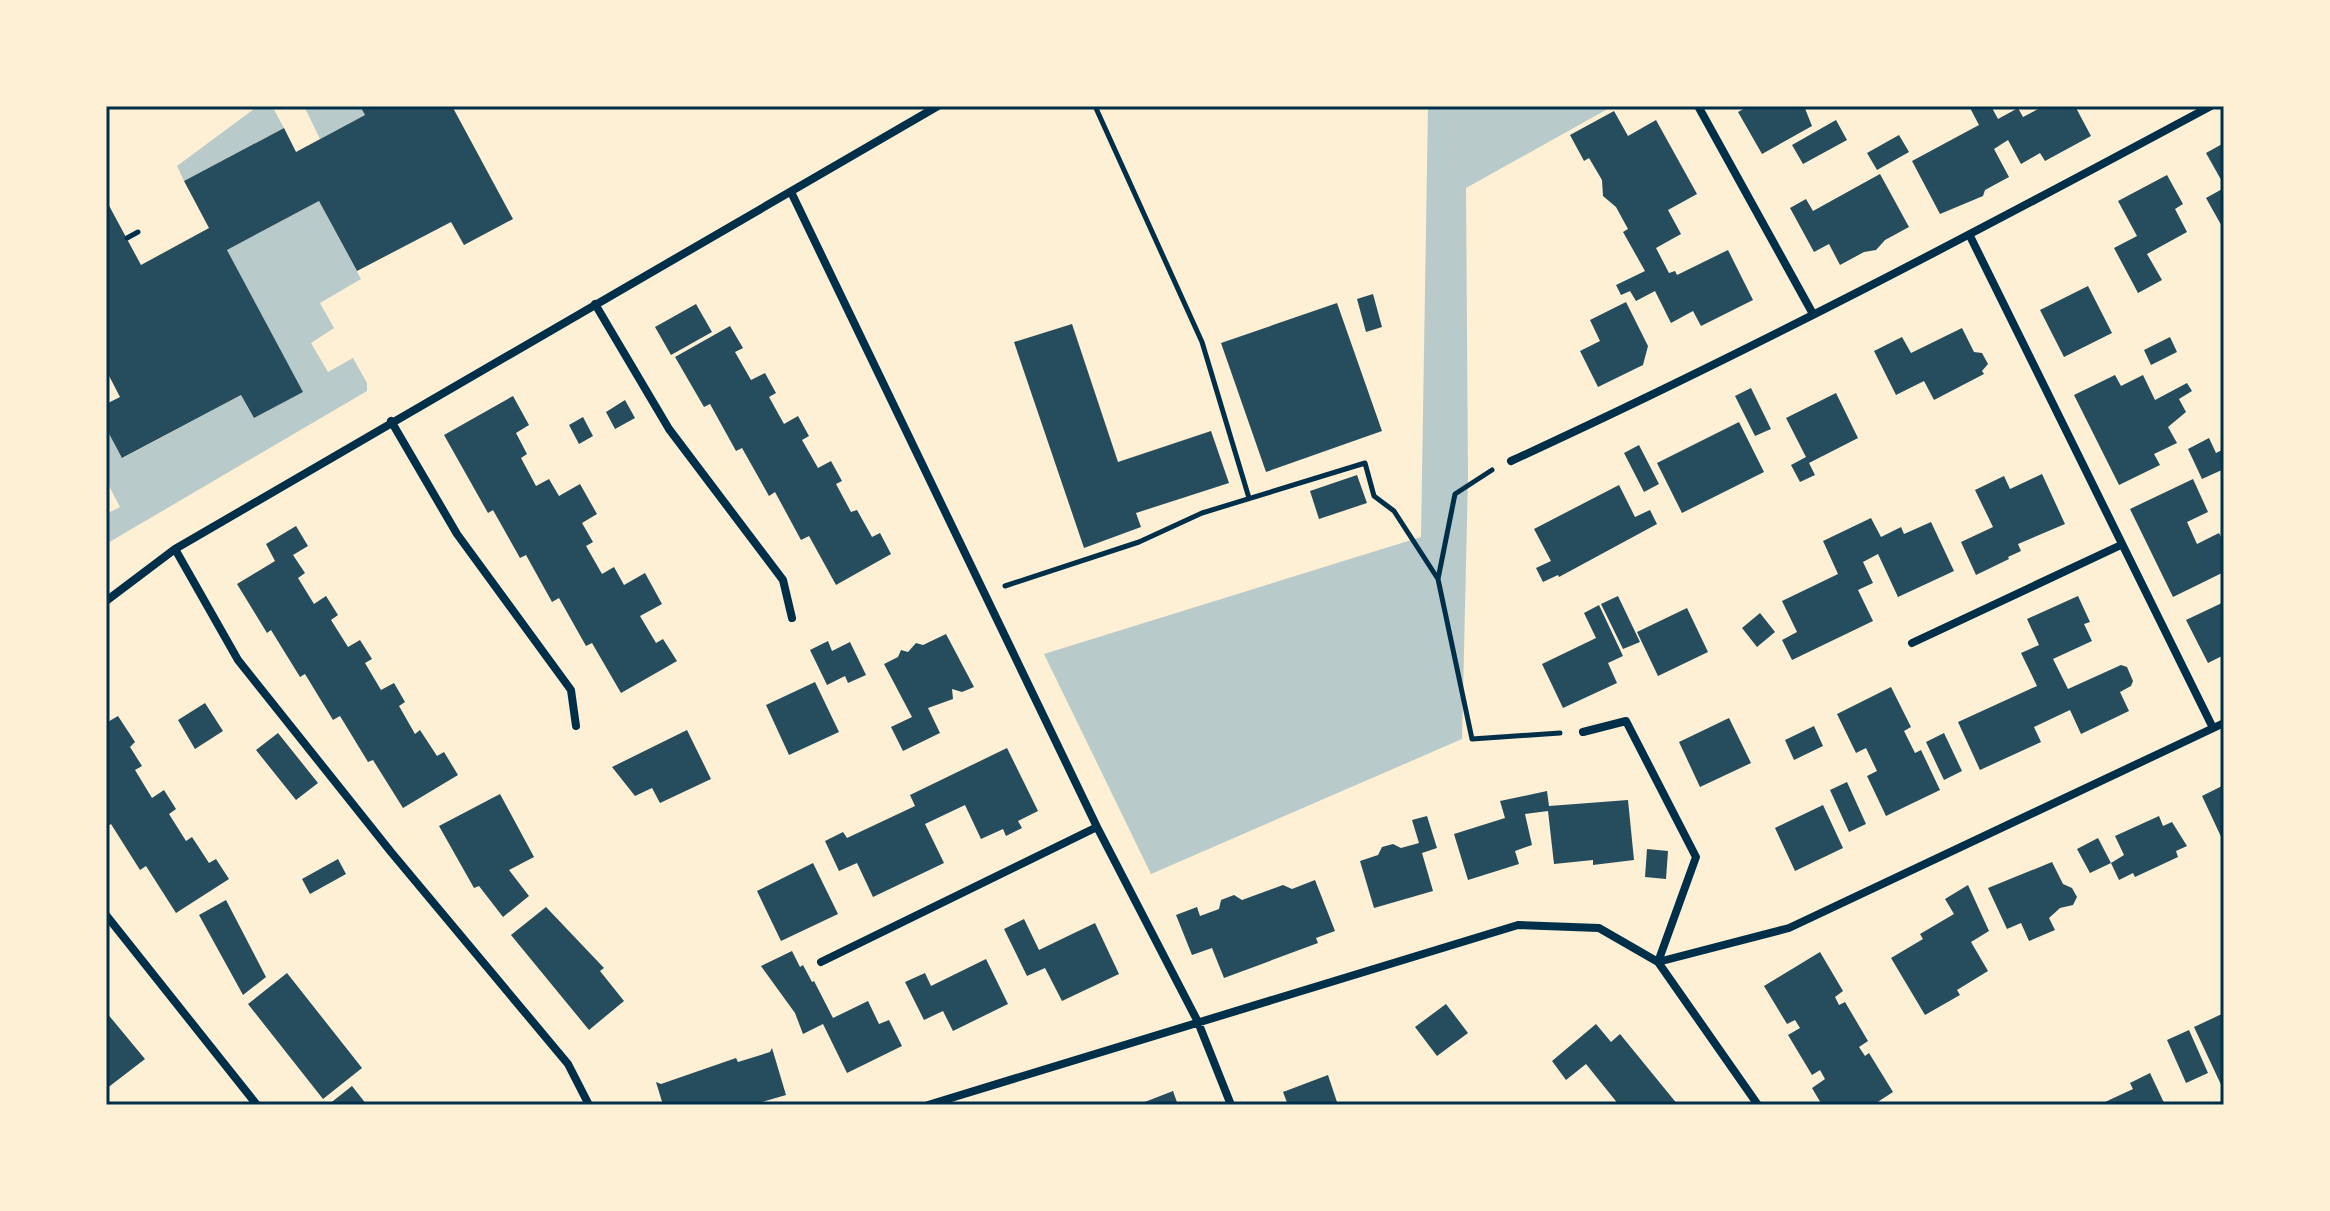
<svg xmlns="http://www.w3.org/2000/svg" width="2330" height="1211" font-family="'Titillium Web',sans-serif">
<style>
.green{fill:#b9caca}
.building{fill:#264d5e}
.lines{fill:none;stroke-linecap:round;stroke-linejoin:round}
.path{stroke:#003049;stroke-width:5}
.minor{stroke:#003049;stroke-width:8}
.neatline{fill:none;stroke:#003049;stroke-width:3}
</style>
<rect width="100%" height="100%" fill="#fdf0d5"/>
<path class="green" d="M258 106H272L284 128 184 181 177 166Z
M304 106H360L365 115 320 139Z
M1428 106H1613L1466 188 1468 476 1462 739 1151 874 1044 654 1421 537Z
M319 201 361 279 320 303 334 328 311 343 328 372 353 358 367 383V391L106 544V514L120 507 106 480V428L123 458 241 395 254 418 302 392 227 250Z"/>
<path class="building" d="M360 106H452L513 219 464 245 451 222 357 271 319 201 227 250 303 392 254 418 241 395 122 458 106 428V404L120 397 106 370V200L141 265 209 228 184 181 284 128 296 152 365 115Z
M1749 106H1804L1812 126 1762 154 1738 112Z
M1969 106H1991L1998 119 2018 108 2023 117 2044 106H2075L2091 136 2045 161 2040 153 2021 164 2008 140 1994 149 2009 177 1985 190 1983 196 1940 214 1912 161 1979 125Z
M1614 111 1628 136 1656 120 1697 194 1668 210 1681 234 1656 248 1669 273 1675 271 1677 275 1728 250 1753 300 1701 326 1693 311 1671 323 1655 291 1636 301 1630 291 1621 295 1616 285 1645 271 1623 232 1628 229 1616 207 1603 196 1602 180 1589 158 1584 161 1570 135Z
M1836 120 1847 140 1803 164 1792 145Z
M1899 135 1909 152 1877 170 1867 153Z
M2224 143V185L2206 153Z
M1880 174 1909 227 1885 240 1876 250 1864 252 1840 265 1829 244 1814 252 1790 208 1806 199 1813 211Z
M2167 175 2183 204 2175 209 2187 232 2147 254 2162 280 2138 293 2114 248 2137 236 2118 201Z
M2224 188V230L2206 198Z
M2088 286 2112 333 2064 357 2040 310Z
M1373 294 1382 327 1366 332 1357 299Z
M1626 302 1648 346 1643 365 1598 387 1580 351 1600 341 1590 320Z
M1337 303 1382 431 1266 472 1221 343Z
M696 304 712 332 671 355 655 327Z
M1072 324 1118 462 1211 431 1229 483 1136 513 1141 527 1084 548 1014 342Z
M730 326 743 348 735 352 751 380 765 373 776 393 769 397 784 424 798 416 809 436 802 440 818 468 831 461 842 481 836 484 851 512 857 510 872 537 880 533 891 554 836 585 809 536 801 540 775 492 769 496 742 448 736 451 710 404 704 407 675 357Z
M1962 328 1974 352 1982 353 1988 364 1982 371 1984 374 1934 400 1924 381 1896 395 1874 351 1902 337 1911 353Z
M2170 337 2177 352 2151 365 2144 350Z
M2115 375 2121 386 2143 375 2155 400 2187 383 2192 391 2179 399 2186 412 2168 427 2177 443 2154 454 2160 465 2119 485 2074 395Z
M1751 388 1771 429 1755 436 1735 396Z
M1836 393 1858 438 1809 463 1815 475 1800 482 1791 465 1806 457 1786 418Z
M513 396 529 425 516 433 527 454 521 458 536 486 549 479 559 496 580 484 597 514 582 523 593 542 586 546 602 574 614 567 624 585 645 573 662 604 640 616 656 643 663 639 677 661 621 693 592 643 586 646 559 598 552 602 526 555 520 558 493 510 488 513 444 435Z
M625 400 635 418 615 429 606 412Z
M583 417 593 436 579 444 569 425Z
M1739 422 1764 472 1682 513 1657 463Z
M2209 438 2216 453 2224 449V469L2202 479 2188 449Z
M1639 445 1659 484 1644 492 1624 453Z
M2042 474 2065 524 2018 544 2021 551 2008 557 2009 559 1976 575 1961 542 1993 527 1975 490 2004 476 2010 489Z
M1357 475 1367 503 1319 519 1310 491Z
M2193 479 2208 512 2187 522 2197 544 2219 533 2224 543V572L2173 597 2130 509Z
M1619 485 1635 517 1650 510 1657 524 1559 577 1558 575 1543 582 1536 568 1551 561 1534 529Z
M1871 518 1881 537 1901 527 1904 534 1931 522 1954 571 1898 597 1878 554 1863 562 1873 583 1858 590 1873 621 1792 660 1782 640 1797 632 1782 601 1838 574 1823 541Z
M296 526 308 546 293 555 305 573 298 578 314 604 326 596 338 615 331 620 348 647 360 640 372 659 365 663 381 690 394 683 405 702 399 706 415 734 420 730 437 756 444 752 458 775 403 808 373 760 368 762 340 716 333 720 305 674 300 677 271 630 267 633 237 584 275 561 266 544Z
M1618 596 1640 642 1623 649 1601 604Z
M2078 596 2090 622 2084 624 2092 641 2053 659 2068 689 2121 665 2127 667 2133 681 2131 686 2120 692 2129 711 2081 734 2070 710 2034 727 2041 742 1980 770 1958 722 2037 686 2021 653 2039 645 2027 619Z
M2224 602V655L2208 663 2186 620Z
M1599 605 1623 656 1608 663 1617 683 1563 708 1542 664 1596 638 1584 613Z
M1687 608 1708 652 1658 676 1637 632Z
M1760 613 1775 632 1757 647 1742 628Z
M946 634 974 687 962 692 952 689 953 699 928 708 940 733 903 751 891 727 912 717 884 664 898 657 901 650 908 652 916 643 923 645Z
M828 641 832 651 850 642 866 675 848 683 845 676 827 685 810 650Z
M815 682 839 732 789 755 766 705Z
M1891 687 1911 727 1904 731 1915 753 1921 750 1940 790 1886 816 1867 776 1877 771 1866 748 1856 753 1837 714Z
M205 703 223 731 195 749 178 720Z
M118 716 135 742 130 747 142 766 135 770 152 798 164 790 176 809 169 814 186 841 192 837 209 863 216 859 229 879 176 913 146 866 140 870 111 824 106 827V723Z
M1729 718 1751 763 1700 787 1679 742Z
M1814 726 1823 746 1794 760 1785 740Z
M687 730 711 779 660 803 652 788 635 796 612 767Z
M278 733 318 783 296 800 256 750Z
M1944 733 1962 771 1944 780 1926 742Z
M1007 748 1038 811 1018 821 1022 828 1006 836 1003 829 981 839 965 805 925 824 944 863 873 897 857 863 839 871 825 841 843 832 847 838 915 806 910 795Z
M1847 782 1866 824 1849 832 1830 790Z
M2224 785V843L2202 796Z
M1547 791 1549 806 1628 800 1634 860 1593 865V860L1554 864 1548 811 1525 814 1532 845 1515 851 1519 864 1468 880 1454 834 1505 818 1500 801Z
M500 794 534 857 509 870 529 896 503 917 479 886 474 888 439 826Z
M1823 805 1843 848 1795 871 1775 828Z
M1427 816 1437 848 1422 853 1433 891 1374 908 1360 861 1378 855 1382 847 1393 844 1401 848 1419 843 1412 820Z
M2159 816 2163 826 2172 822 2187 846 2176 851 2178 857 2135 877 2133 873 2119 880 2111 863 2124 855 2115 836Z
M2098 838 2111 863 2090 873 2077 849Z
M1647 849 1668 851 1666 879 1645 877Z
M338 859 346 874 310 894 302 879Z
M2052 862 2063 884 2072 888 2077 897 2073 905 2060 908 2049 918 2055 930 2029 941 2021 923 2007 929 1988 888Z
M813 863 838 914 781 941 757 891Z
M1315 880 1335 931 1316 938 1318 943 1224 978 1212 948 1192 955 1176 915 1197 907 1200 916 1219 909 1221 900 1234 895 1242 900 1283 885 1292 889Z
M1968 885 1989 931 1971 942 1988 971 1957 990 1960 995 1925 1015 1891 958 1923 939 1920 934 1954 914 1945 899Z
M226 900 266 977 243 995 199 915Z
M546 907 604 968 600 971 624 1001 589 1030 511 935Z
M1024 919 1039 950 1095 923 1119 974 1062 1001 1045 968 1027 976 1004 929Z
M792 951 800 967 803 965 812 982 814 981 833 1018 868 1001 879 1024 889 1020 902 1046 847 1073 823 1024 803 1034 795 1013 761 966Z
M1820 952 1843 991 1835 997 1839 1005 1845 1002 1868 1041 1859 1047 1865 1056 1869 1053 1893 1092 1873 1105H1822L1812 1088 1825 1079 1820 1070 1812 1075 1788 1035 1800 1028 1795 1020 1787 1024 1764 986Z
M986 959 1008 1004 953 1031 943 1011 924 1020 905 982 925 973 931 986Z
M287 973 362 1068 323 1099 248 1004Z
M1446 1004 1468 1033 1437 1056 1415 1027Z
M106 1012 145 1059 106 1089Z
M2224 1013V1091L2194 1027Z
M1596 1024 1611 1042 1620 1034 1678 1105H1619L1586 1064 1566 1080 1552 1061Z
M2189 1030 2208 1073 2186 1083 2167 1040Z
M772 1048 786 1095 752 1105H663L656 1082 661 1084 736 1058 738 1062 770 1052Z
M2150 1073 2165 1105H2106L2105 1102 2133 1089 2130 1083Z
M1328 1075 1338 1105H1288L1283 1092Z
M352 1086 367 1105H328Z
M1173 1091 1178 1105H1137Z"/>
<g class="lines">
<path class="path" d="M1095 106 1202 342 1249 498
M127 238 138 232
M1438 579 1472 739 1560 733
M1005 586 1139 542 1202 513 1365 463 1374 496 1394 511 1438 579 1455 494 1492 470"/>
<path class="minor" d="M1698 106 1813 314
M791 192 1097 827 1198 1022 1231 1105
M1970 236 2213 728
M595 304 669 429 783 580 792 618
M391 421 457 534 571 690 576 726
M1511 461C1749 352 1980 230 2211 106
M175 549 238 660 391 852 568 1064 589 1105
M106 601 175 549 938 106
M1912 643 2121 545
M1583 732 1626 721 1696 857 1658 962
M106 915 257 1105
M821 962 1097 827
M1658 962 1789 928 2224 723
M928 1105 1518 925 1599 928 1658 962 1758 1105"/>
</g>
<rect width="2330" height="1211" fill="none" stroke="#fdf0d5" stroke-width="216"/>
<rect x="108" y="108" width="2114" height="995" class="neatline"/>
</svg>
